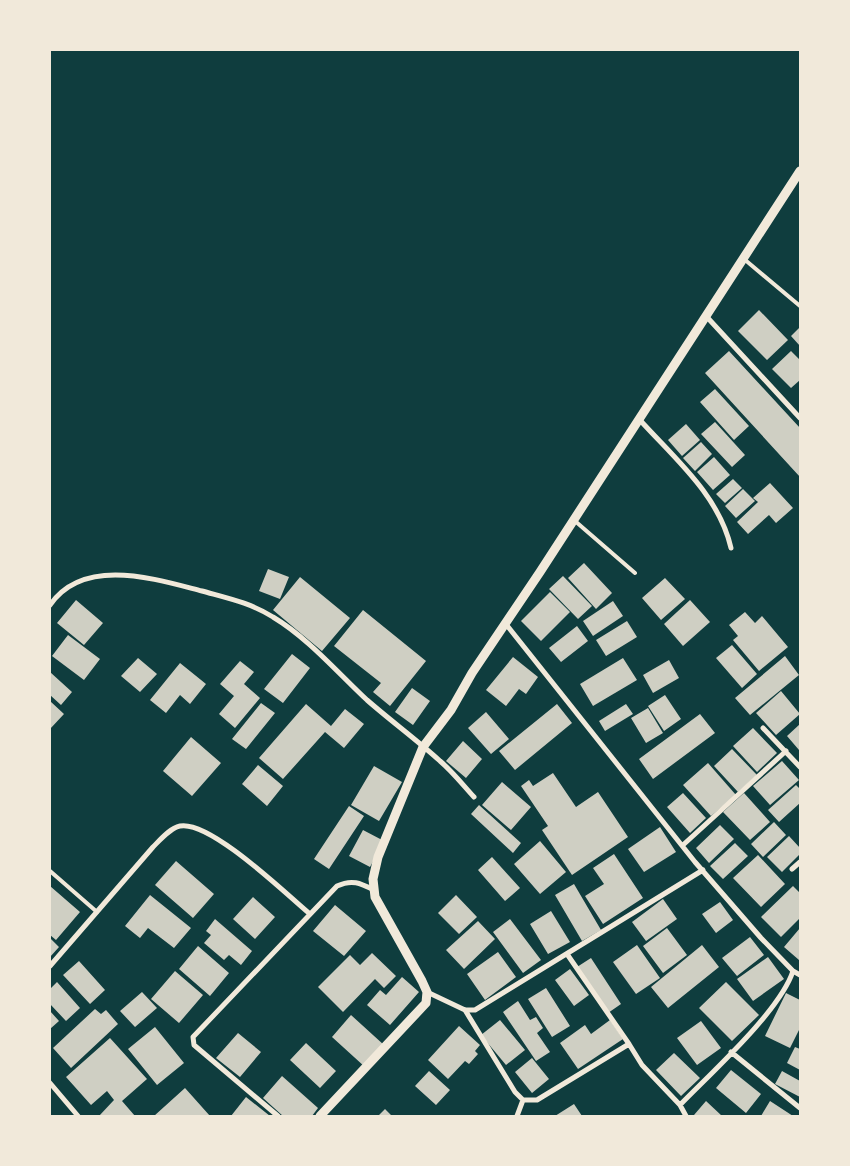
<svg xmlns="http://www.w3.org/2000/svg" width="850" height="1166" font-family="'Fira Sans',sans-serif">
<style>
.building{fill:#cfcfc3}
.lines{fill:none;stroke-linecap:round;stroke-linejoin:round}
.service{stroke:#f1e9da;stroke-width:4}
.minor{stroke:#f1e9da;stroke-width:5}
.tertiary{stroke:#f1e9da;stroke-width:9}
</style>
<rect width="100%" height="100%" fill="#0f3d3e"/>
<path class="building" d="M759 310 788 340 767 360 738 331Z
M800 327V346L791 336Z
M729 351 800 428V477L705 373Z
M791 351 800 360V380L791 388 772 369Z
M715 389 749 426 734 440 700 402Z
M715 422 745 455 732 467 701 434Z
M686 424 700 440 682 456 668 440Z
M701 442 712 454 695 471 683 458Z
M714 457 730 475 713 490 697 472Z
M733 479 742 488 725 503 716 494Z
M770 483 793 508 776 523 769 515 748 534 737 522 758 502 753 498Z
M743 489 755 501 736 518 725 506Z
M584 563 612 593 596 609 568 578Z
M268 569 289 577 280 599 259 591Z
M563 576 592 606 578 619 549 589Z
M300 577 350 618 322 651 273 610Z
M665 578 685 599 661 620 642 598Z
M550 592 570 612 541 641 521 621Z
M76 600 103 623 84 645 57 623Z
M690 600 710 622 683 646 664 624Z
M613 601 623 616 593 636 583 621Z
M363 610 426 661 390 706 373 692 381 683 334 646Z
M745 612 755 623 762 616 788 647 759 671 733 640 738 636 729 625Z
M627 621 637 637 606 656 596 640Z
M577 626 588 641 561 662 549 648Z
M68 635 100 659 84 680 52 656Z
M732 645 757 674 742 688 716 658Z
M292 654 310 668 283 703 264 689Z
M785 656 799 675 750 715 735 698Z
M513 657 538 677 526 694 519 689 506 706 486 690Z
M138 658 157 674 140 692 121 676Z
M623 658 637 680 593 706 580 684Z
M669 660 679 678 653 693 643 675Z
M240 661 254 672 244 684 260 698 235 728 219 714 234 696 220 684Z
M180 663 206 684 190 704 180 695 166 713 150 700Z
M50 672 72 692 61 705 50 695Z
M412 688 430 701 413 725 395 712Z
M781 691 800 714 776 735 756 713Z
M665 695 681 719 664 731 648 706Z
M50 701 64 714 50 729Z
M261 703 275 713 246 749 232 739Z
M306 704 331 726 345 709 364 724 344 748 325 732 283 779 259 758Z
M557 704 572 723 515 770 499 751Z
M626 704 633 714 605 731 599 721Z
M648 708 663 733 646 743 631 718Z
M486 712 509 739 491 754 468 728Z
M700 714 715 733 653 779 639 759Z
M800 724V749L799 750 787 736Z
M753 728 777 753 757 772 733 746Z
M191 737 221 763 192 796 163 771Z
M463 741 482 759 466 778 446 761Z
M732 749 757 775 738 792 714 766Z
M782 761 799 780 770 805 753 786Z
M708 763 736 795 711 816 683 785Z
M258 765 283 786 267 806 242 784Z
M374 766 402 782 379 821 351 805Z
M553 773 576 807 598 792 628 837 572 875 542 830 548 826 521 786 529 780 533 786Z
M502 782 531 807 511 830 482 805Z
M796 785 800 789V803L779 822 768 810Z
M683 793 706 818 690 833 667 807Z
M744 793 770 822 750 840 723 812Z
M479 805 521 843 513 853 471 814Z
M349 806 364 816 329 869 314 859Z
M774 822 786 835 763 857 751 844Z
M720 825 734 839 709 863 696 848Z
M660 827 676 852 644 872 628 849Z
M363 830 384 841 370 867 349 856Z
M789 836 800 848V854L782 872 767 857Z
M540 841 566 872 540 894 514 864Z
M735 843 748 856 723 879 710 866Z
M614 854 643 898 603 924 585 896 604 884 593 868Z
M758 855 785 884 761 907 733 878Z
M492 857 520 888 505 901 478 870Z
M176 861 214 894 193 918 155 885Z
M574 884 601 930 582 941 555 895Z
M50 886 80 912 56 940 50 935Z
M793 886 800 893V918L781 937 761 917Z
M150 895 191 928 174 948 148 928 140 938 125 926Z
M456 895 477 917 459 934 438 913Z
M253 897 275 917 255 939 233 919Z
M663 899 677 919 646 941 632 922Z
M720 902 733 920 716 933 702 914Z
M335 905 366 931 344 956 313 931Z
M551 911 570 942 548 954 530 924Z
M215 919 252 951 241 965 229 955 224 960 204 943 211 935 206 931Z
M510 919 541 960 523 973 493 932Z
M478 921 495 939 464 969 446 950Z
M667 928 687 955 663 973 643 946Z
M800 928V958L799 960 784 947Z
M750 937 764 955 737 976 722 958Z
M50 938 59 947 50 957Z
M637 945 660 978 636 994 613 962Z
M702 945 719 967 668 1008 651 987Z
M198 946 229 973 210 996 179 969Z
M498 952 516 977 485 1000 467 974Z
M372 953 396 976 384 988 375 979 343 1012 318 987 350 955 360 965Z
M768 957 784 979 753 1001 737 979Z
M591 958 621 1004 608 1013 577 967Z
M79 961 105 990 90 1004 63 975Z
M570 969 589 995 574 1006 555 980Z
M175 971 203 995 179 1023 151 999Z
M402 977 419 992 390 1025 367 1005 380 990 386 995Z
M57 982 80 1008 66 1021 50 1004V989Z
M726 982 759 1015 732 1041 699 1008Z
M546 988 570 1026 552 1037 528 999Z
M142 992 157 1008 135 1027 120 1011Z
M786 993 800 1000V1028L790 1048 765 1036Z
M518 1001 530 1020 536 1017 543 1028 537 1033 550 1052 536 1061 503 1012Z
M95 1009 101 1014 106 1010 118 1024 71 1068 53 1048Z
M50 1011 59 1021 50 1029Z
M351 1015 384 1045 365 1067 332 1037Z
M500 1020 525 1050 506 1065 481 1035Z
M610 1020 623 1039 578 1069 560 1043 585 1025 591 1034Z
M701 1021 721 1048 697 1065 677 1038Z
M459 1026 480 1045 475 1051 478 1054 469 1064 465 1061 448 1079 428 1060Z
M155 1027 184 1063 157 1085 128 1049Z
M238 1033 261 1052 240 1077 216 1058Z
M110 1038 147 1079 122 1101 135 1116H99L114 1100 107 1091 91 1105 66 1077Z
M306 1043 336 1071 320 1088 290 1060Z
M795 1047 800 1049V1070L787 1063Z
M674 1053 700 1078 681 1096 656 1070Z
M532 1058 549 1079 532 1093 515 1072Z
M731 1070 761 1094 746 1113 716 1088Z
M429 1071 450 1090 436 1105 415 1086Z
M782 1071 800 1081V1097L775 1084Z
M282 1076 318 1108 312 1116H283L263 1098Z
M185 1088 210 1116H154Z
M246 1097 270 1116H231Z
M706 1101 722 1116H695L694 1115Z
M770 1101 793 1116H761Z
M574 1104 582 1116H555Z
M385 1109 392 1116H378Z"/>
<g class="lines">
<path class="service" d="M744 259 800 306
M575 521 635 573
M50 871 97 912"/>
<path class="minor" d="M706 316 800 418
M639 419C674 458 719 495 731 548
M50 605C84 556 155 579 202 591 227 598 251 603 273 617 308 638 337 672 367 700 391 721 417 740 440 761 452 771 463 785 474 797
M505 623 695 862 761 938 793 971 800 975
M763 728 800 767
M683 845 786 751
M792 869 800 862
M567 954 629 1044
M50 966 153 847C160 840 170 828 180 826 210 820 286 894 310 914
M427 992 465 1010H475L703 870
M465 1010 515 1092 523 1100H537L629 1044 642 1065 680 1105 686 1116
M731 1052 800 1108
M50 1083 78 1116
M680 1105C711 1073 780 1011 793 971
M278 1116 194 1045 193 1037 337 886C352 879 360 883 374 890
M517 1116 523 1100"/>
<path class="tertiary" d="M320 1116 426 1003 427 992 422 981 375 897 373 879 378 857 423 747 451 710 472 673 540 572 800 171"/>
</g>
<rect width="850" height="1166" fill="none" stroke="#f1e9da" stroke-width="102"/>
</svg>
